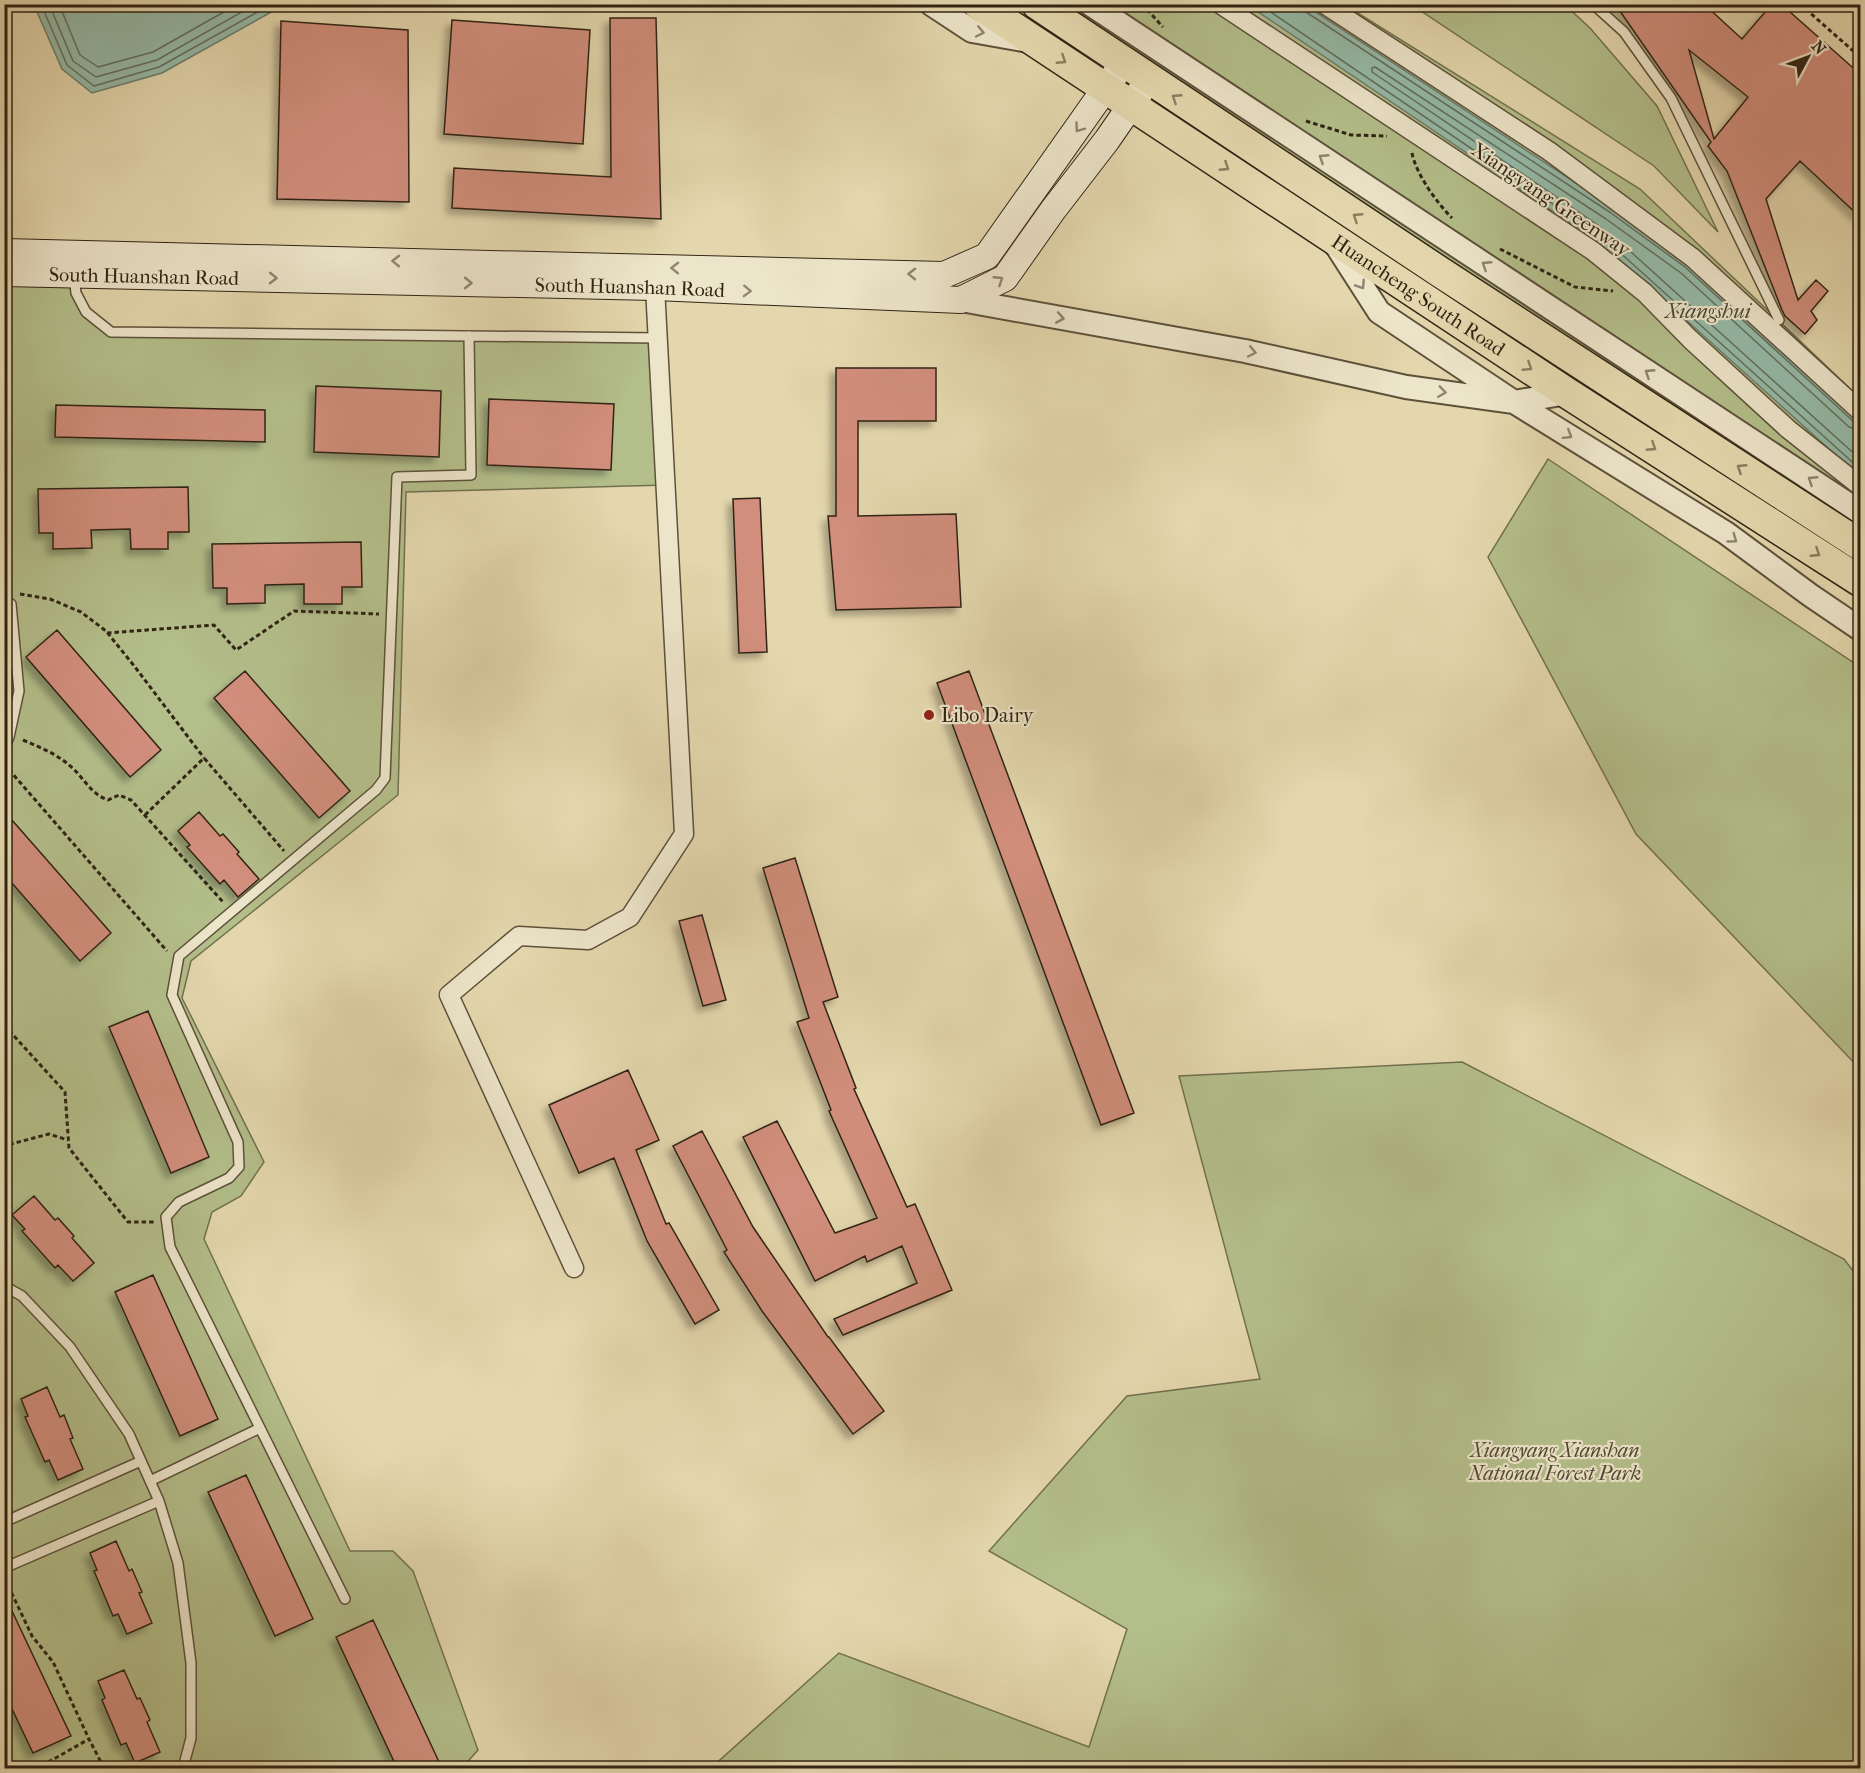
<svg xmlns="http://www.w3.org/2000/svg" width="1865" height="1773" font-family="'IM FELL French Canon',serif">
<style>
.green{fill:#b3be8a;stroke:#72714f;stroke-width:1.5}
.water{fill:#95baa8;stroke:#6d7e6d;stroke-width:1.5}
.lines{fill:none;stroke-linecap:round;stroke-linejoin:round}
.shore{stroke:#626f5e;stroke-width:1.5}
.building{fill:#d18e7b;stroke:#302414;stroke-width:1.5;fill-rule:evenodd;filter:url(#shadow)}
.service-casing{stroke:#5d513a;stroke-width:12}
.minor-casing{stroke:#5d513a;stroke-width:21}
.tertiary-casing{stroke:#5d513a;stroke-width:26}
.secondary-casing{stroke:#302414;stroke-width:28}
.trunk-casing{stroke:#302414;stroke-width:33}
.path{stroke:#302414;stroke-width:3;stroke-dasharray:4.5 3;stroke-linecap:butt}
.service{stroke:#ede5ca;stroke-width:9}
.minor{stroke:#ede5ca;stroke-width:18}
.tertiary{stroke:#ede5ca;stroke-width:22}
.secondary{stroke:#ede5ca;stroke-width:26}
.trunk{stroke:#e4d7ad;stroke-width:30}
.oneway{stroke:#8e846f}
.oneway2{stroke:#8a7e60}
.poi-dot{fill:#8f2418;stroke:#ede5ca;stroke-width:2}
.labels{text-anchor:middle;stroke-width:4.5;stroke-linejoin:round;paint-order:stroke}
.street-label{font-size:20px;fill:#302414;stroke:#ede5ca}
.poi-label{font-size:20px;fill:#302414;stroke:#ede5ca;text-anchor:start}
.park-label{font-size:20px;font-style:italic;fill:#514a32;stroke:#ede5ca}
.water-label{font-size:21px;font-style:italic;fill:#494a39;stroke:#ede5ca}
</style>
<defs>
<filter id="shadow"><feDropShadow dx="-5.5" dy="5.5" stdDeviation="3" flood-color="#0004"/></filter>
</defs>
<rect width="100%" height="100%" fill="#e4d7ad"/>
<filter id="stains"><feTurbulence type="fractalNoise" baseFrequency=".00333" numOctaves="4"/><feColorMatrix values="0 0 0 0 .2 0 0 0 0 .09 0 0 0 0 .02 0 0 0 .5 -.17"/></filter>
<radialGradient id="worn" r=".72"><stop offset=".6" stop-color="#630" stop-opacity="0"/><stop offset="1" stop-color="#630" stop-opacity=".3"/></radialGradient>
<path class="green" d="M1037 5H1345L1640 189 1860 398V545Z
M1412 5H1565L1590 28 1657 106 1718 232 1654 166Z
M5 273 74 274 86 312 111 332 658 338 666 485 406 492 398 795 191 961 182 998 264 1162 241 1196 212 1212 204 1239 350 1551H393L413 1571 478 1750 462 1768H5Z
M1548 459 1860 667V1069L1636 834 1488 557Z
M1462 1062 1844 1259 1860 1280V1768H711L839 1653 1089 1747 1127 1629 989 1551 1127 1396 1260 1379 1179 1076Z"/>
<path class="water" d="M34 5H284L162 73 92 93 62 69Z
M1248 5H1305L1614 208 1689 263 1860 420V477L1622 262 1588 235Z"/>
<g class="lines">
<path class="shore" d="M41 4 67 65 94 86 159 67 272 4
M49 4 73 61 96 77 157 60 256 4
M59 4 80 55 98 67 153 52 238 4
M1259 4 1591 230 1626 258 1860 469
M1302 4 1306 12 1611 213 1685 267 1854 422 1860 424
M1860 431 1849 427 1681 273 1606 219 1375 67 1372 68V72L1595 223 1631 252 1860 459"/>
</g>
<path class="building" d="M1615 4H1704L1742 39 1772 4H1781L1860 74V217L1800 161 1766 199 1798 300 1816 280 1828 291 1811 311 1817 320 1805 334 1785 316 1782 310 1727 171 1708 146 1711 142ZM1689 50 1748 97 1714 139Z
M610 18H656L661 219 452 208 454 168 611 177Z
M452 20 590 30 583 144 444 134Z
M281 21 408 30 409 202 277 199Z
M836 368H936V421H858V516L956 514 961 607 836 610 828 516H836Z
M316 386 441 391 439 457 314 452Z
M489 399 614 404 611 470 487 465Z
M56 405 265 410V442L55 437Z
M188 487 189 532H168V549H131L130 529 91 530 92 548 53 549V533H39L38 489Z
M760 498 767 652 739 653 733 499Z
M361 542 362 587H342V604H304V584L265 585V603L227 604V588H213L212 544Z
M57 630 161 750 130 777 26 657Z
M245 671 350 791 319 818 214 698Z
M969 671 1134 1113 1101 1125 937 683Z
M4 811 111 933 80 961 4 874Z
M199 812 220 836 223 834 239 852 237 854 259 879 238 897 224 880 220 884 187 847 190 845 178 831Z
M795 858 838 997 823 1002 856 1088 854 1089 907 1207 915 1204 952 1290 843 1335 834 1319 917 1283 902 1246 867 1262 865 1256 815 1281 743 1137 777 1121 835 1233 877 1218 829 1111 831 1110 797 1022 809 1018 763 868Z
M702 915 726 1000 703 1006 679 921Z
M148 1011 209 1157 171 1173 109 1027Z
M628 1070 659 1140 636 1150 666 1224 669 1223 719 1310 695 1324 647 1241 614 1158 579 1173 549 1105Z
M702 1131 753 1227 828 1337H829L884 1411 853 1434 762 1311 724 1252 727 1250 673 1146Z
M34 1196 55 1220 58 1218 74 1236 72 1238 94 1263 73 1281 58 1265 55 1268 22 1231 25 1229 12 1215Z
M153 1275 218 1419 180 1436 115 1292Z
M47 1387 60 1417 64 1415 73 1438 70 1439 83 1469 58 1480 49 1460 45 1462 25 1417 28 1416 21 1399Z
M246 1475 313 1619 275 1636 208 1492Z
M116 1541 129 1571 132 1569 142 1592 139 1593 152 1623 127 1634 118 1614 113 1616 94 1571 97 1570 90 1553Z
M4 1594 71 1736 33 1753 4 1692Z
M373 1620 440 1764 430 1768H397L336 1637Z
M124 1670 137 1699 140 1698 150 1720 147 1722 160 1752 135 1763 126 1743 121 1745 102 1700 105 1698 98 1681Z"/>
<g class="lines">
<g class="service-casing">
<path id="service" d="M1593 4 1624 32 1671 98 1779 320
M74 275 76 293 86 312 111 332 658 338
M4 749 9 737 19 691 11 604
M4 1286 22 1296 70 1347 129 1434 159 1501 178 1563 191 1663V1738L183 1768
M150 1481 260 1428
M4 1522 141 1461
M4 1568 159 1501
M345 1599 170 1247 166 1217 179 1202 229 1178 239 1167 238 1142 172 995 179 956 376 790 385 778 397 477 471 475 469 336"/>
</g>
<g class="minor-casing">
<path id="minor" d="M1220 4 1593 251 1645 293 1690 339 1788 429 1860 486
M1324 4 1549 151 1693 258 1860 411
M574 1268 449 995 519 936 588 940 630 917 684 834 655 287"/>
</g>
<g class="tertiary-casing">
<path id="tertiary" d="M931 4 972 31 1029 41
M1090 4 1860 512
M1334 242 1379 312 1514 402 1726 533 1810 595 1860 629
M961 300 1245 351 1406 387 1514 402 1567 393"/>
</g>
<g class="secondary-casing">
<g id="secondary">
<path d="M4 252 944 275 987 256 1124 62"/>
<path id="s1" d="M4 273 655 287 961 300 1005 278 1053 210 1107 140 1149 79"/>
</g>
</g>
<g class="trunk-casing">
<g id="trunk">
<path id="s2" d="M978 4 1567 393 1860 581"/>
<path d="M1037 4 1440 272 1860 545"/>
</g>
</g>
<path class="path" d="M1142 4 1163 27
M1800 4 1860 57
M1306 121 1351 135 1387 136
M1412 153C1416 174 1437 203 1452 218
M1500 249 1575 287 1613 291
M20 594 50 599 81 612 106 631 135 667 204 758
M107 633 214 625 236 650 294 611 379 614
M23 740C39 747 55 753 69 765 83 776 90 794 108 800L119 795 131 800 223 902
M4 764 167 951
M145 815 204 758 284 851
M4 1025 65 1092 69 1148 128 1222H155
M4 1150 11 1144 49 1134 68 1140
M5 1579 32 1636 53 1662 89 1739
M4 1766 26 1767 45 1764 89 1739 104 1768"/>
<use href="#service" class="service"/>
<use href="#minor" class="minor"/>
<use href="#tertiary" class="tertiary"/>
<use href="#secondary" class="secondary"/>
<use href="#trunk" class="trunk"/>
</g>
<defs><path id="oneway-chevron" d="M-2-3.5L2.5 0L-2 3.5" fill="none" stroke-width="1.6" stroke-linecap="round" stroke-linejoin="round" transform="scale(1.5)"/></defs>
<g class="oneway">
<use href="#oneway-chevron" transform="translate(980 32) rotate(12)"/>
<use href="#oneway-chevron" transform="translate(1079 128) rotate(126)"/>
<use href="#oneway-chevron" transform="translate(1323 158) rotate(-147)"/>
<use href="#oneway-chevron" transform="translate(396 261) rotate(-179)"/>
<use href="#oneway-chevron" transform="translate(1486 265) rotate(-147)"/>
<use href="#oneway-chevron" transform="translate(675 268) rotate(-179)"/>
<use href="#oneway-chevron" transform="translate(912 274) rotate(-179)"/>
<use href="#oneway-chevron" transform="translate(273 278) rotate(1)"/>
<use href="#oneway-chevron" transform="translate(999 280) rotate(-33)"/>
<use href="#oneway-chevron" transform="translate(468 283) rotate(1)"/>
<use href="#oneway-chevron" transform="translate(1361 285) rotate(57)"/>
<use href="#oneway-chevron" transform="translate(747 291) rotate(2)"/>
<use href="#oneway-chevron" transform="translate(1060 318) rotate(10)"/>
<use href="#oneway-chevron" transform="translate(1252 352) rotate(12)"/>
<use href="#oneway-chevron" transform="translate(1649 373) rotate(-147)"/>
<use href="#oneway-chevron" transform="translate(1442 392) rotate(8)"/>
<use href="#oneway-chevron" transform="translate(1568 435) rotate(32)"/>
<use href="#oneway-chevron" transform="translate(1812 480) rotate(-147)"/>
<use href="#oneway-chevron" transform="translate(1733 539) rotate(36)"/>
</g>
<g class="oneway2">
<use href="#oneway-chevron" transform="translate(1062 60) rotate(33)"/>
<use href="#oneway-chevron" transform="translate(1176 98) rotate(-147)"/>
<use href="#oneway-chevron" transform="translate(1225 167) rotate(33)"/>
<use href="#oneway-chevron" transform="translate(1357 217) rotate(-147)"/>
<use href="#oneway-chevron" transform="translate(1528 367) rotate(33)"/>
<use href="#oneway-chevron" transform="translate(1652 447) rotate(33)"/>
<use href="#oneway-chevron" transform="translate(1741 468) rotate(-147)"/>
<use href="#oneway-chevron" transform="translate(1816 553) rotate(33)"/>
</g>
<circle class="poi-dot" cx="929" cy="715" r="6"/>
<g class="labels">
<g class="street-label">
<text transform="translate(1551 199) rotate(34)" y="7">Xiangyang Greenway</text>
<text dy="7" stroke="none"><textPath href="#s1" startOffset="140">South Huanshan Road</textPath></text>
<text dy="7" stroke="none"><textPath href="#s1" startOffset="626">South Huanshan Road</textPath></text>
<text dy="7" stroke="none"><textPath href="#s2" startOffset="528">Huancheng South Road</textPath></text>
</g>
<g class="poi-label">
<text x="941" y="722">Libo Dairy</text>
</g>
<g class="park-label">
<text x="1555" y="1457">Xiangyang Xianshan<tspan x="1555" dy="23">National Forest Park</tspan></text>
</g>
<g class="water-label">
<text x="1708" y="318">Xiangshui</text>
</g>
</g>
<rect width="1865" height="1773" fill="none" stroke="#e4d7ad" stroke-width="24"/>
<rect x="6" y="6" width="1853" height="1761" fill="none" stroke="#302414" stroke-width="3"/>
<rect x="12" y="12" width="1841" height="1749" fill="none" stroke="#302414" stroke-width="1.5"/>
<g transform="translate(1808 57) rotate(49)" stroke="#ede5ca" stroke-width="4.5" paint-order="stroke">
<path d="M0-4.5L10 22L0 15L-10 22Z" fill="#302414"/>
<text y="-9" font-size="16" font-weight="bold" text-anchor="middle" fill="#302414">N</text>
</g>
<rect width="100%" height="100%" filter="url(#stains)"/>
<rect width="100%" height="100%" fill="url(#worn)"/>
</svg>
